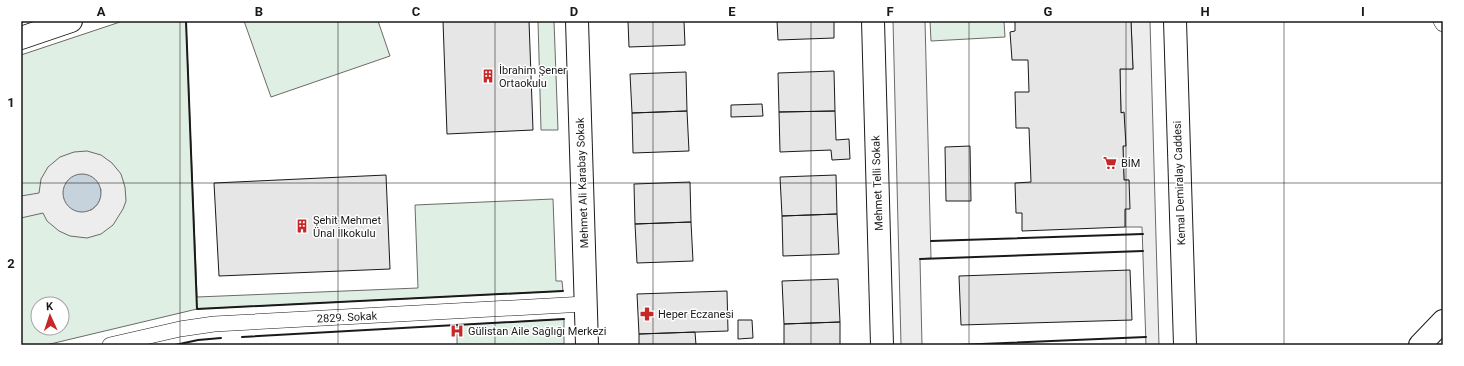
<svg xmlns="http://www.w3.org/2000/svg" width="1464" height="366" font-family="Roboto,sans-serif">
<style>
.green{fill:#e0efe3;stroke:#6a6a6a;fill-rule:evenodd}
.parking{fill:#ededed;stroke:#6a6a6a;fill-rule:evenodd}
.water{fill:#c6d2dc;stroke:#6a6a6a}
.building{fill:#e6e6e6;stroke:#1a1a1a}
.lines{fill:none;stroke-linecap:round;stroke-linejoin:round}
.service-casing{stroke:#1a1a1a;stroke-width:16}
.minor-casing{stroke:#1a1a1a;stroke-width:24}
.tertiary-casing{stroke:#1a1a1a;stroke-width:24}
.service{stroke:#fff;stroke-width:15}
.minor{stroke:#fff;stroke-width:22}
.tertiary{stroke:#fff;stroke-width:22}
.wall{stroke:#1a1a1a;stroke-width:2}
.grid{fill:none;stroke:#1a1a1a;stroke-width:1;stroke-opacity:0.55}
.labels{text-anchor:middle;stroke-width:3;stroke-linejoin:round;paint-order:stroke}
.poi-label{font-size:11px;fill:#1a1a1a;stroke:#fff;text-anchor:start}
.street-label{font-size:11px;fill:#1a1a1a;stroke:#fff}
.neatline{fill:none;stroke:#1a1a1a;stroke-width:1.5}
.grid-label{font-size:13px;text-anchor:middle;font-weight:bold;fill:#1a1a1a}
</style>
<rect width="100%" height="100%" fill="#fff"/>
<path class="green" d="M123 21H186L197 297 418 288 415 205 553 199 556 281H562L563 291 197 309 46 345H21V55ZM38 304H62V328H38Z
M244 21H378L390 56 271 97Z
M538 21H554L558 130H541Z
M930 21H1004L1005 37 931 41Z
M564 319V344L457 345V325Z"/>
<path class="parking" d="M893 21H925L931 258 920 259 922 345H901Z
M1131 21H1150L1159 345H1146L1142 227H1125V209L1129 180H1124L1123 146 1125 145 1124 113H1121L1120 69H1133Z
M87 151 101 155 112 163 121 174 125 187 126 201 123 209 113 225 101 234 87 238 70 236 59 231 47 221 43 213 21 218V196L39 193 41 179 48 167 60 157 74 152ZM101 189 99 201 96 206 91 210 72 208 68 204 65 199Z"/>
<path class="water" d="M63 193a19 19 0 1 1 38 0a19 19 0 1 1-38 0Z"/>
<path class="building" d="M443 21H529L533 130 447 134Z
M628 21H684L685 45 629 47Z
M777 21H834V38L778 40Z
M1015 21H1131L1133 69H1120L1121 113 1124 112 1126 146H1123L1124 180H1129L1130 209H1125V227L1022 231V213H1016L1015 183 1031 182 1029 128H1016L1015 92H1029L1028 60H1012L1010 32 1015 31Z
M834 71 835 111 779 112 778 73Z
M686 72 687 111 632 113 630 74Z
M762 104 763 116 731 117V105Z
M687 111 689 151 633 153 632 113Z
M835 111 836 140 849 139 850 159 832 160 831 150 780 152 779 112Z
M970 146 971 201H946L945 147Z
M386 175 390 269 219 276 214 183Z
M836 175 837 214 782 216 780 177Z
M690 182 691 222 635 224 634 184Z
M837 214 839 254 783 256 782 216Z
M691 222 693 261 637 263 635 224Z
M1130 270 1132 320 961 325 959 276Z
M838 279 840 322 784 324 782 281Z
M727 291 728 331 639 334 637 294Z
M738 320H752L753 338 738 339Z
M840 322V345H784V324Z
M695 332 696 345H639V334Z"/>
<g class="lines">
<g class="service-casing">
<path id="service" d="M1441 21 1443 24
M110 345 180 329 214 324 585 304"/>
</g>
<g class="minor-casing">
<path id="minor" d="M577 21 587 345
M873 21 882 345
M21 38 71 21
M1420 345 1443 321"/>
</g>
<g class="tertiary-casing">
<path id="tertiary" d="M1175 21 1185 345"/>
</g>
<use href="#service" class="service"/>
<use href="#minor" class="minor"/>
<use href="#tertiary" class="tertiary"/>
<path class="wall" d="M186 21 197 309 563 291
M931 241 1143 234
M920 259 1143 251
M242 337 564 319
M175 345 198 340 221 338
M957 345 1146 337"/>
</g>
<path class="grid" d="M180 21V345M338 21V345M495 21V345M653 21V345M811 21V345M969 21V345M1126 21V345M1284 21V345M21 183H1443"/>
<defs>
<g id="building-bare" transform="scale(1.08)"><path d="M-4-6H4V6H1V3H-1V6H-4ZM-2.5-4.3h1.7v1.8h-1.7ZM.8-4.3h1.7v1.8H.8ZM-2.5-1h1.7V.8h-1.7ZM.8-1h1.7V.8H.8Z" fill="#c62828" stroke="#fff" stroke-width="2.5" paint-order="stroke"/></g>
<g id="supermarket-bare" transform="scale(1.08)"><path d="M-6-5.5h2.5l.6 2H6L4.5 2H-2.5L-4.4-4H-6ZM-1.5 3.2a1.3 1.3 0 1 0 .1 0ZM3 3.2a1.3 1.3 0 1 0 .1 0Z" fill="#c62828" stroke="#fff" stroke-width="2.5" paint-order="stroke"/></g>
<g id="pharmacy-bare" transform="scale(1.08)"><path d="M-2-6h4v4h4v4h-4v4h-4v-4h-4v-4h4Z" fill="#c62828" stroke="#fff" stroke-width="2.5" paint-order="stroke"/></g>
<g id="hospital-bare" transform="scale(1.08)"><path d="M-5-5h3v3.5h4V-5h3V5h-3V1.5h-4V5h-3Z" fill="#c62828" stroke="#fff" stroke-width="2.5" paint-order="stroke"/></g>
</defs>
<g fill-rule="evenodd">
<use href="#building-bare" x="488" y="76"/>
<use href="#supermarket-bare" x="1110" y="163"/>
<use href="#building-bare" x="302" y="226"/>
<use href="#pharmacy-bare" x="647" y="314"/>
<use href="#hospital-bare" x="457" y="331"/>
</g>
<g class="labels">
<g class="poi-label">
<text x="499" y="74">İbrahim Şener<tspan x="499" dy="13">Ortaokulu</tspan></text>
<text x="1121" y="167">BİM</text>
<text x="313" y="224">Şehit Mehmet<tspan x="313" dy="13">Ünal İlkokulu</tspan></text>
<text x="658" y="318">Heper Eczanesi</text>
<text x="468" y="335">Gülistan Aile Sağlığı Merkezi</text>
</g>
<g class="street-label">
<text transform="translate(582 183) rotate(-92)" y="4">Mehmet Ali Karabay Sokak</text>
<text transform="translate(877 183) rotate(-92)" y="4">Mehmet Telli Sokak</text>
<text transform="translate(1179 183) rotate(-92)" y="4">Kemal Demiralay Caddesi</text>
<text transform="translate(347 317) rotate(-3)" y="4">2829. Sokak</text>
</g>
</g>
<rect width="1464" height="366" fill="none" stroke="#ffffff" stroke-width="44"/>
<g transform="translate(50 316) rotate(357)"><circle r="19" fill="#ffffff" stroke="#a3a3a3"/>
<path d="M0-3L7 15L0 10L-7 15Z" fill="#c62828"/>
<text y="-6" font-size="11" font-weight="bold" text-anchor="middle" fill="#1a1a1a">K</text>
</g>
<rect x="22" y="22" width="1420" height="322" class="neatline"/>
<g class="grid-label">
<text x="101" y="16">A</text>
<text x="259" y="16">B</text>
<text x="416" y="16">C</text>
<text x="574" y="16">D</text>
<text x="732" y="16">E</text>
<text x="890" y="16">F</text>
<text x="1048" y="16">G</text>
<text x="1205" y="16">H</text>
<text x="1363" y="16">I</text>
<text x="11" y="107">1</text>
<text x="11" y="268">2</text>
</g>
</svg>
